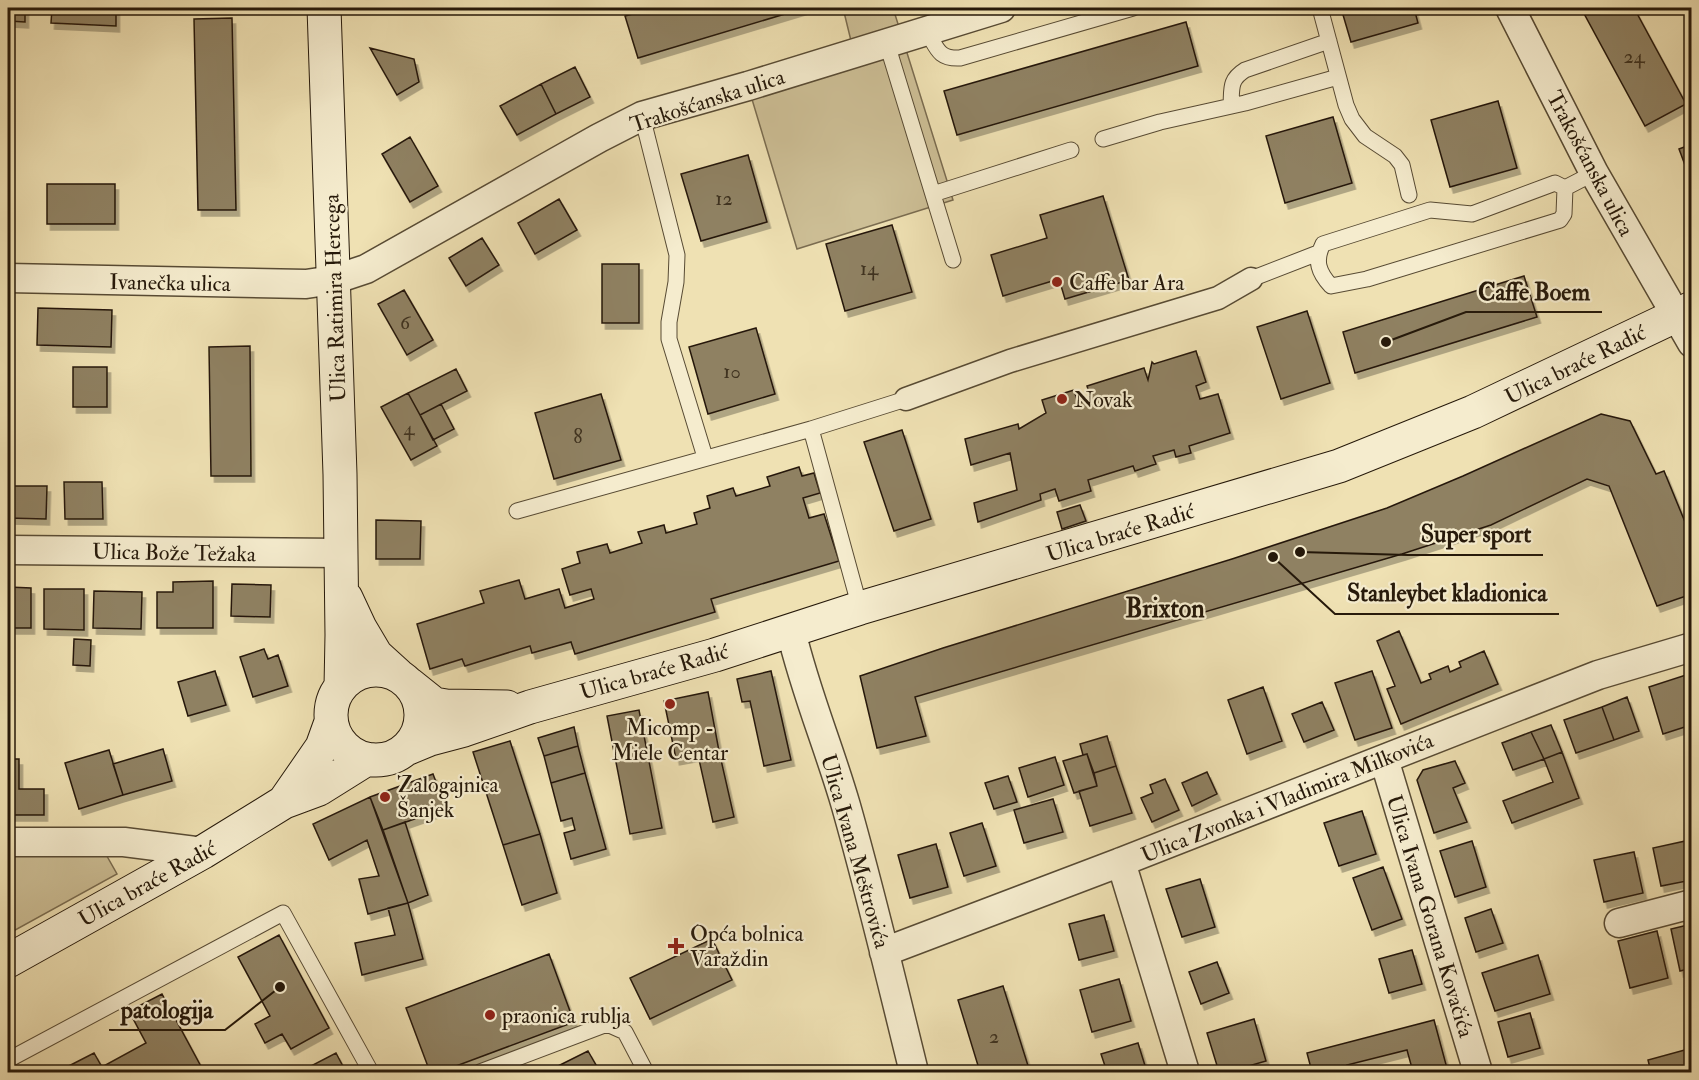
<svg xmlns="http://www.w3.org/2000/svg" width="1699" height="1080" font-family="'IM FELL Double Pica',serif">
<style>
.green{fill:#cdbf96;stroke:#7a6c50;stroke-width:1.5}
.building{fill:#8f8162;stroke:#26190a;stroke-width:1.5;filter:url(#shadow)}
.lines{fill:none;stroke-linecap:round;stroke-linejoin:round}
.service-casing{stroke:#584b34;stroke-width:17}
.pedestrian-casing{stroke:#584b34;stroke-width:25}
.minor-casing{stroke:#584b34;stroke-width:31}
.secondary-casing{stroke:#26190a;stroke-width:35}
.service{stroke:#f5ecce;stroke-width:15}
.pedestrian{stroke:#f5ecce;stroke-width:22}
.minor{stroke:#f5ecce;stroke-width:28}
.secondary{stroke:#f5ecce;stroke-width:33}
.poi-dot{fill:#8f2418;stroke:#f5ecce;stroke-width:2}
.labels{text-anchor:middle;stroke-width:4.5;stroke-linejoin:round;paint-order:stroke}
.number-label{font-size:20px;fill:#403320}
.street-label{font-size:22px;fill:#26190a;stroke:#f5ecce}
.poi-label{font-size:22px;fill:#26190a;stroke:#f5ecce;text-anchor:start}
.quarter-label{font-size:26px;font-weight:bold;fill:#26190a;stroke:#f5ecce}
.leader{fill:none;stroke:#26190a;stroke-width:2}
.callout-dot{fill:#26190a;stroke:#f5ecce;stroke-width:2}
.callout-label{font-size:24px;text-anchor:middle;font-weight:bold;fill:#26190a;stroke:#f5ecce;stroke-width:4.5;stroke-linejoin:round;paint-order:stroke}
</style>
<defs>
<filter id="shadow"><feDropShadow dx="3.5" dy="6" stdDeviation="0" flood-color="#0004"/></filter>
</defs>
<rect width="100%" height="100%" fill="#efe1b3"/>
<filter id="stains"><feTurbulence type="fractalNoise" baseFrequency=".00333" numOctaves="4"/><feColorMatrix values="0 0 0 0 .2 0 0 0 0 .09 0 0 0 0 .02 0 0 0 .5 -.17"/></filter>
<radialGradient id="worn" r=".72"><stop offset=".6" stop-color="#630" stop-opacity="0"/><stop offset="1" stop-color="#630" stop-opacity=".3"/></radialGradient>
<path class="green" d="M843 8H893L953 200 797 249 748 86 854 53Z
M8 851H104L117 874 8 934Z"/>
<path class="building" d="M8 8H25V22L8 21Z
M52 8H116V26L51 23Z
M656 8H805L638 58 625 16Z
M1341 8H1414L1418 23 1351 42Z
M1581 8H1634L1686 104 1645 126Z
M232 18 236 210H198L194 19Z
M1186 22 1198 66 957 135 944 91Z
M370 48 414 59 419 82 397 95Z
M575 67 590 97 556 114 541 84Z
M541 84 556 114 517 135 500 106Z
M1498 101 1517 168 1450 187 1431 120Z
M1333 117 1352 183 1285 203 1266 136Z
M410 137 438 186 410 202 382 154Z
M1692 144V184L1679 149Z
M748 155 767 222 701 241 681 174Z
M47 184H115V224H47Z
M1103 196 1129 280 1065 299 1059 279 1003 296 991 255 1047 238 1040 215Z
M559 199 577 230 535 254 518 223Z
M8 210H10L9 241H8Z
M892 225 912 292 845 311 826 244Z
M482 238 499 265 466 286 449 258Z
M602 264H639V323H602Z
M1524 276 1537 317 1355 373 1343 332Z
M404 290 433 340 407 355 378 304Z
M38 308 112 310 111 347 37 345Z
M1307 311 1330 383 1281 399 1257 327Z
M756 328 775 394 708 414 689 347Z
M250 346 251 476H211L209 347Z
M1196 351 1206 382 1196 386 1200 399 1218 394 1230 433 1189 446 1191 453 1176 457 1174 450 1153 456 1156 464 1135 471 1133 466 1088 480 1091 491 1059 501 1055 489 1040 494 1041 500 978 522 974 503 1017 490 1010 453 971 465 965 439 1018 424 1019 429 1046 413 1042 400 1074 390 1078 403 1091 399 1087 386 1144 368 1148 380 1152 362 1154 364Z
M73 367H107V407H73Z
M456 369 467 391 420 415 408 393Z
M408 393 437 446 411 460 381 407Z
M601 394 621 460 554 479 535 413Z
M441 404 454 429 433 440 420 415Z
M1601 414 1630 421 1656 474 1664 471 1692 539V594L1657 606 1609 486 1587 479 1491 525 1402 554 915 697 926 736 877 748 860 676 943 648 1232 559 1387 508 1463 476Z
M902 430 931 519 894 531 864 442Z
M799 467 802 476 814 473 820 493 803 498 809 518 824 514 839 561 711 599 715 612 575 654 571 642 532 653 530 646 465 666 462 659 430 669 417 624 484 603 480 591 519 580 525 599 559 589 565 608 594 599 591 589 570 595 562 569 580 563 577 552 607 544 610 553 642 543 638 532 664 525 666 533 697 524 694 513 710 508 707 496 733 488 736 496 770 486 767 477Z
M64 482H102L103 519H65Z
M8 486H47L46 519 8 518Z
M1080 505 1086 521 1062 529 1057 512Z
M376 520 421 521 420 559H376Z
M213 581V628H157V592H173V582Z
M232 584 271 585 270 617 231 616Z
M8 587 31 588V628H8Z
M44 589H84V630L44 629Z
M94 591 142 592 141 629 93 628Z
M1399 631 1421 683 1431 679 1429 674 1448 666 1450 672 1461 667 1459 662 1484 651 1498 684 1401 724 1387 689 1395 686 1377 641Z
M74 639 91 640 90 666 73 665Z
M264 649 268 659 278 655 288 686 253 697 240 657Z
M215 671 226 705 188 716 178 682Z
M771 671 791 760 764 766 750 701 742 702 737 679Z
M1372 671 1392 728 1355 740 1335 683Z
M1692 673V709L1686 711 1691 725 1663 734 1649 687Z
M1263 687 1282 741 1247 754 1228 700Z
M708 692 719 751 676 759 664 701Z
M1627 697 1639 731 1614 740 1602 707Z
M1322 702 1334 730 1304 742 1292 714Z
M1602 707 1614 740 1576 753 1564 720Z
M639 710 662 828 630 834 607 716Z
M1551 725 1562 752 1544 759 1531 732Z
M574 727 578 746 544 756 538 738Z
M1531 732 1544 759 1513 770 1502 743Z
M1107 736 1116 766 1094 773 1087 754 1083 755 1080 744Z
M510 741 540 834 503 845 473 752Z
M578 746 585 773 551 783 544 756Z
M163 749 172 781 123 795 113 764Z
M109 750 123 795 79 809 65 763Z
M719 751 734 817 713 822 698 755Z
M1562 752 1579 798 1512 823 1503 801 1553 782 1544 759Z
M1087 754 1097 786 1074 793 1063 761Z
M1055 757 1064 785 1028 797 1019 768Z
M8 759H19V789H44V815H8Z
M1455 761 1465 783 1453 788 1467 822 1434 833 1417 780 1423 770Z
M1116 766 1132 813 1090 826 1079 791 1097 786 1094 773Z
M1207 772 1217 794 1192 806 1182 783Z
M585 773 606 849 571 859 564 833 575 830 572 818 561 821 551 783Z
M433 774 446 808 383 830 370 797Z
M1008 776 1017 802 994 809 985 783Z
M1165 779 1179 810 1152 822 1141 798 1153 793 1150 785Z
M370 797 408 903 368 914 359 879 379 876 367 840 329 860 313 824Z
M1053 799 1063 832 1024 843 1014 810Z
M1362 811 1376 854 1339 866 1324 823Z
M405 822 428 895 408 903 383 830Z
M982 823 996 866 964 876 950 833Z
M540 834 557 893 522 905 503 845Z
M1690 840 1692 847V880L1661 886 1653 848Z
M1472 841 1486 887 1455 897 1440 851Z
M936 844 948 887 910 898 898 855Z
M1634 852 1643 893 1604 902 1594 860Z
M1383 867 1402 919 1372 930 1353 878Z
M1200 879 1215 927 1182 937 1166 889Z
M408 903 423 959 362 975 355 943 395 935 388 908Z
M1491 909 1503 943 1476 952 1465 918Z
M1104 915 1114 951 1079 960 1069 924Z
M1692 924V968L1680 971 1671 929Z
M1657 931 1668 978 1630 988 1618 941Z
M279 935 329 1028 291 1049 282 1034 265 1043 255 1024 270 1016 238 957Z
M712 939 732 980 650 1019 630 978Z
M1412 950 1422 984 1389 993 1379 959Z
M549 954 574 1022 440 1072H430L406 1008Z
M1538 955 1550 994 1495 1011 1482 973Z
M1217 962 1229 993 1201 1004 1189 972Z
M1119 979 1131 1021 1092 1032 1080 990Z
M1003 986 1030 1072H980L958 1000Z
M162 994 204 1072H57L94 1053 102 1067 146 1043 129 1011Z
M1530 1013 1540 1048 1508 1057 1498 1022Z
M1254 1019 1266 1061 1228 1072H1219L1207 1033Z
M1434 1020 1448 1072H1413L1407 1050 1347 1065 1349 1072H1312L1307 1053Z
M1138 1043 1147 1072H1107L1101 1054Z
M1692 1048V1072H1651L1648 1060Z
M588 1051 600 1072H546Z
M336 1053 346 1072H309L307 1068Z"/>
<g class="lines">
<g class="service-casing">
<path id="service" d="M1320 8 1346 105 1352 119 1365 136 1395 156 1402 165 1409 195
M927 31C937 48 938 59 960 58L1133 8
M887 44 953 260
M1231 106C1232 89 1229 80 1245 70L1329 41
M642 116 677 255 676 282 669 322V339L705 457
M1103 139 1160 122 1245 103 1338 77
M1555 183 1565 188 1564 214 1560 220 1367 279 1331 286C1319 273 1314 261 1323 244L1430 210 1472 214Z
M1565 188 1594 173
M933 194 1071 150
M1251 279 1318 253
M811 429 906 399
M517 511 811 429 860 608
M8 1060 283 913 371 1072
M480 1072 607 1024 625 1032 646 1072"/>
</g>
<g class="pedestrian-casing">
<path id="pedestrian" d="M906 399 1010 361 1218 298 1251 279"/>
</g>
<g class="minor-casing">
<path id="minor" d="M1510 8 1594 173 1692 343
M8 278 306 284 333 280 366 269 599 138 642 116 748 86 1001 8
M8 550 341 553
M791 631C805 691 829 747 846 806 871 894 892 983 914 1072
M1384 759 1478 1072
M8 842H124L203 852
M1121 862 1185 1072
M1619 923 1692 904
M884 952 1121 862 1598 675 1692 647"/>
</g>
<g class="secondary-casing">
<path id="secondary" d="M324 8 340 474 342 635 341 687
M346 598 360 628 376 655 398 675
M331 715a45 45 0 1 1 90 0a45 45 0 1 1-90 0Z
M409 684 434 704 446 706 507 707
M406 749 430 739 464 730 530 707 715 655 860 608 1339 466 1473 412 1692 308
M284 802 322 747 331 722
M8 961 203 852 284 802 319 789 367 759"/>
</g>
<use href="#service" class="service"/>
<use href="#pedestrian" class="pedestrian"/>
<use href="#minor" class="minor"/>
<use href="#secondary" class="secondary"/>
</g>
<g class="poi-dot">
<circle cx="1057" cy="282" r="6"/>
<circle cx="1062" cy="399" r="6"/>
<circle cx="670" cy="704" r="6"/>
<circle cx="385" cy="797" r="6"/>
<path d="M673 937h6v6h6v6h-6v6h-6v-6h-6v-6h6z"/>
<circle cx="490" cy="1015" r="6"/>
</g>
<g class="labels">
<g class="number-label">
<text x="1634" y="63">24</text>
<text x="724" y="205">12</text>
<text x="869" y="275">14</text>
<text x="405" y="329">6</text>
<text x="732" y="378">10</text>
<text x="409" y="435">4</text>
<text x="578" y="443">8</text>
<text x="994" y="1043">2</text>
</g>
<g class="street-label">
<text transform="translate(707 100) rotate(-18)" y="8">Trakošćanska ulica</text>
<text transform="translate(1591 163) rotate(62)" y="8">Trakošćanska ulica</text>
<text transform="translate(170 282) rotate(1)" y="8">Ivanečka ulica</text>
<text transform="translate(334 298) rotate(-92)" y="8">Ulica Ratimira Hercega</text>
<text transform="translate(1575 364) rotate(-26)" y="8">Ulica braće Radić</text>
<text transform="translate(1120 532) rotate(-17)" y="8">Ulica braće Radić</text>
<text transform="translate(174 552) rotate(1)" y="8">Ulica Bože Težaka</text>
<text transform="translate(654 671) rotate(-16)" y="8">Ulica braće Radić</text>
<text transform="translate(1287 797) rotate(-22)" y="8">Ulica Zvonka i Vladimira Milkovića</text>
<text transform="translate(856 851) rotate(74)" y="8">Ulica Ivana Meštrovića</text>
<text transform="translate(147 883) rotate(-29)" y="8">Ulica braće Radić</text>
<text transform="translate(1431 916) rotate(73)" y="8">Ulica Ivana Gorana Kovačića</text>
</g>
<g class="poi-label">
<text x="1069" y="290">Caffe bar Ara</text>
<text x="1074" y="407">Novak</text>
<text x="670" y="735" text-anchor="middle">Micomp -<tspan x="670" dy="25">Miele Centar</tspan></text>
<text x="397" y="792">Zalogajnica<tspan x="397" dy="25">Šanjek</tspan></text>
<text x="690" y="941">Opća bolnica<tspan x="690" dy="25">Varaždin</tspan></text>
<text x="502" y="1023">praonica rublja</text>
</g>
<g class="quarter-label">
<text x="1165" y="617">Brixton</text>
</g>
</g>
<path class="leader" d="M1386 342L1466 312H1602M1300 552L1408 555H1543M1273 557L1335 614H1559M280 987L225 1030H109"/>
<g class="callout-dot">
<circle cx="1386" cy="342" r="6"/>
<circle cx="1300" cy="552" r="6"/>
<circle cx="1273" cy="557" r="6"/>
<circle cx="280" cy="987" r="6"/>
</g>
<g class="callout-label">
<text x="1534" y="300">Caffe Boem</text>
<text x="1476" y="542">Super sport</text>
<text x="1447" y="601">Stanleybet kladionica</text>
<text x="167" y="1018">patologija</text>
</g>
<rect width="1699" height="1080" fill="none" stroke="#efe1b3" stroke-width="30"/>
<rect x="9" y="9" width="1681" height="1062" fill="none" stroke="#26190a" stroke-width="3"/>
<rect x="15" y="15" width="1669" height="1050" fill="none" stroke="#26190a" stroke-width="1.5"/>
<rect width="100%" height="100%" filter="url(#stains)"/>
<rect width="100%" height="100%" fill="url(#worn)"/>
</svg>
